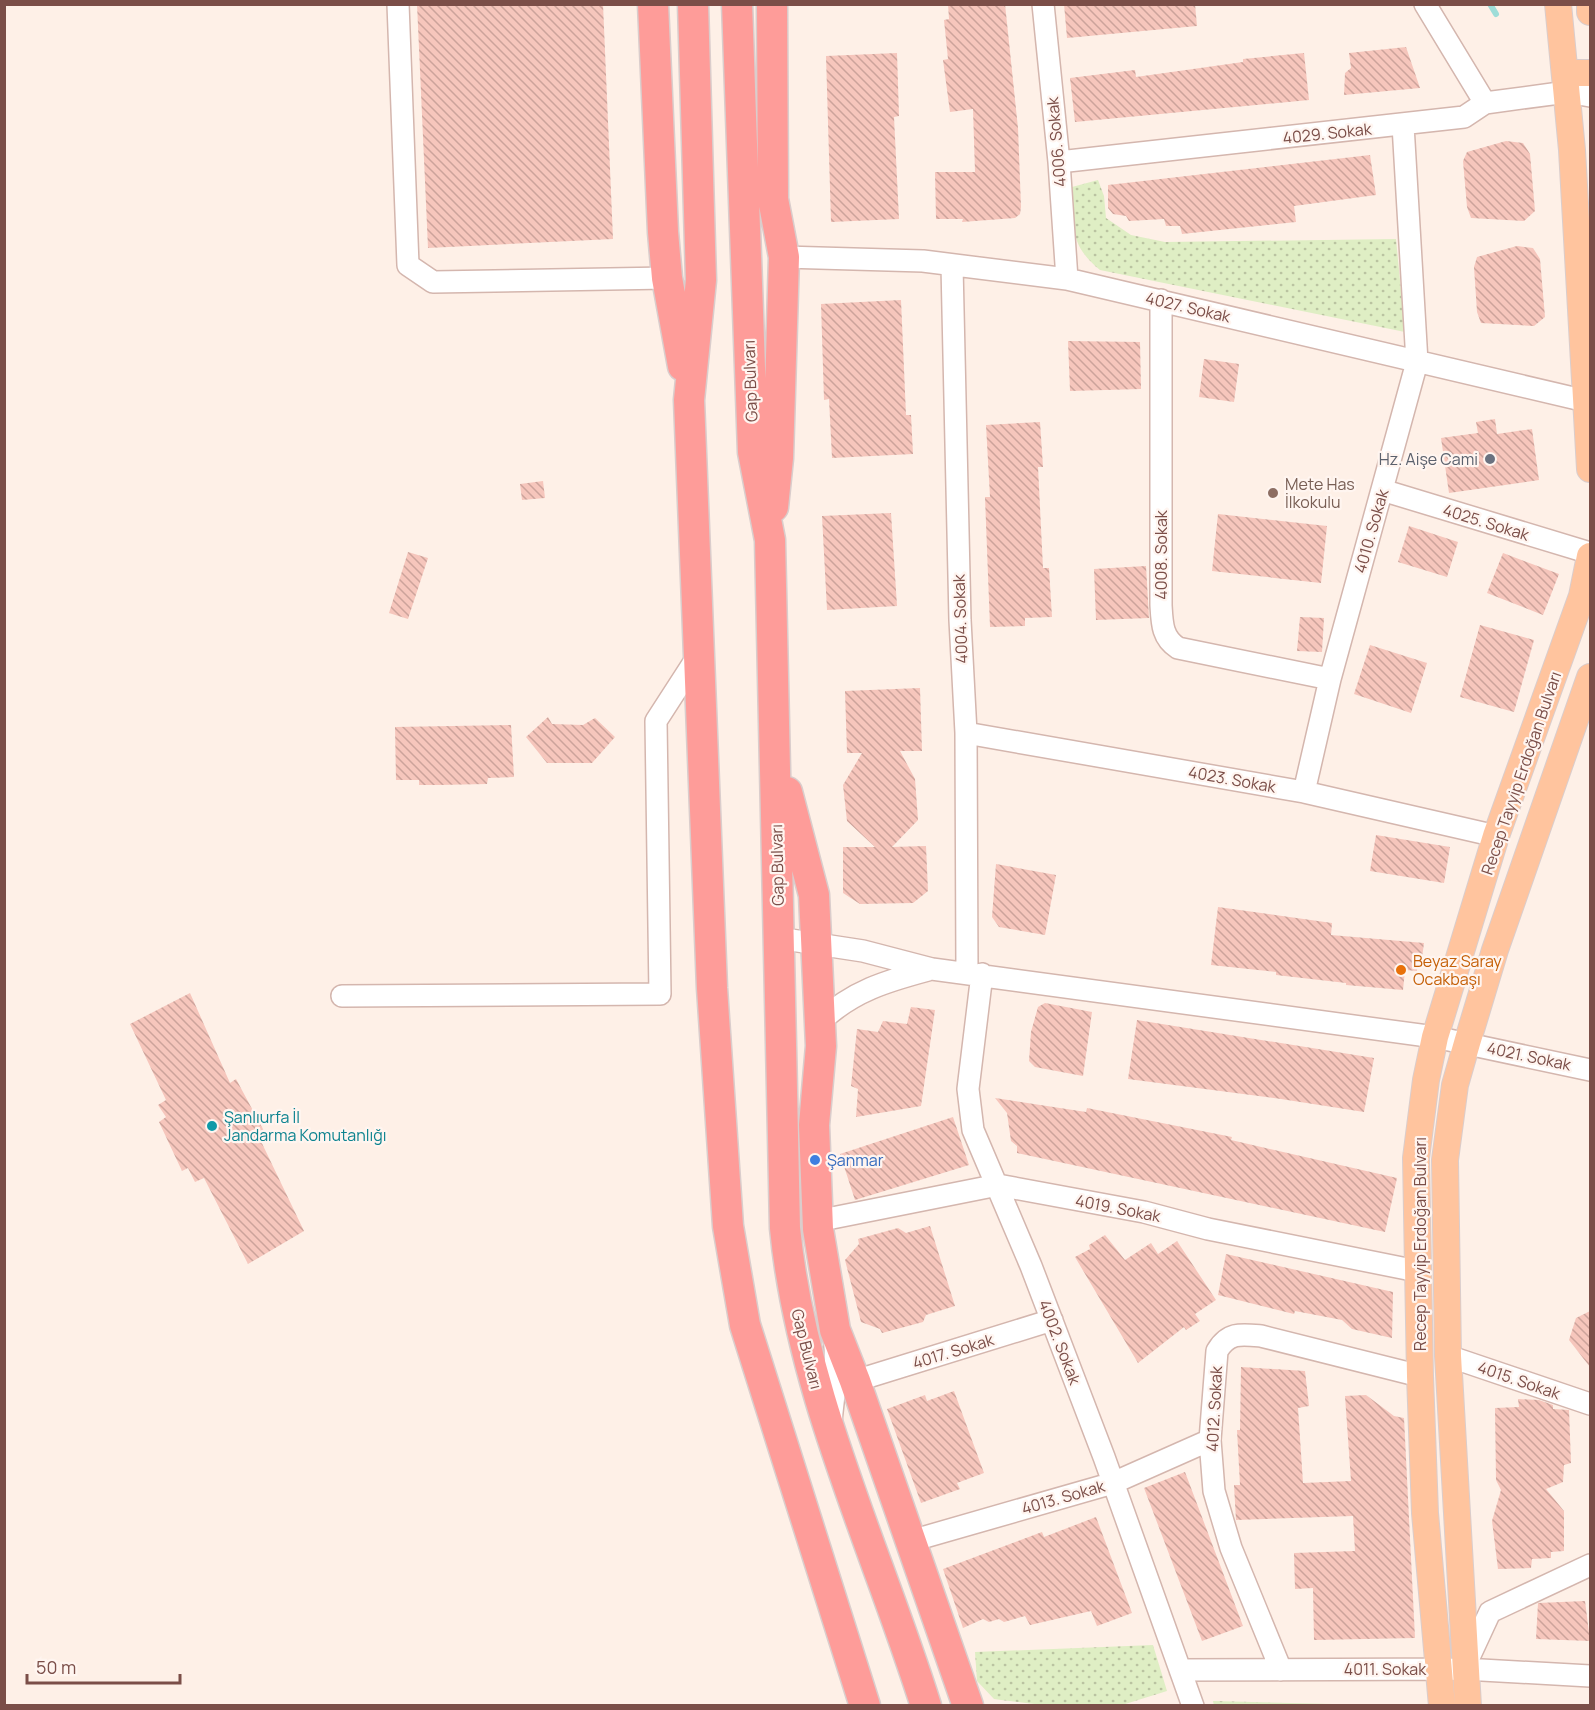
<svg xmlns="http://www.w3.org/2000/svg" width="1595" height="1710" font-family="Manrope,sans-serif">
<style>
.park{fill:url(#park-dots)}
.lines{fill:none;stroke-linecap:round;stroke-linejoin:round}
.stream{stroke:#9eddd8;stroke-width:6}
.building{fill:url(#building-back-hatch)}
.minor-casing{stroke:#d4b6ae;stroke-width:24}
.major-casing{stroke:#dacdcc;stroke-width:28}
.highway-casing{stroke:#dacdcc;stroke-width:33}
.minor{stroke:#fff;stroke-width:21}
.major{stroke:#ffc49e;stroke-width:26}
.highway{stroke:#fe9c99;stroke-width:30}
.worship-dot{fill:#6b7280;stroke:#fff5f0;stroke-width:2}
.education-dot{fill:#8d6e63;stroke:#fff5f0;stroke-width:2}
.food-dot{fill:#e8710a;stroke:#fff5f0;stroke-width:2}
.culture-dot{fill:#0f9aa8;stroke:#fff5f0;stroke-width:2}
.shop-dot{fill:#3f7fe0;stroke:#fff5f0;stroke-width:2}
.labels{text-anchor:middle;stroke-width:4.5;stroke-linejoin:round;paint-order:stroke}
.street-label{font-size:16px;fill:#7b4e48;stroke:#fff5f0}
.worship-label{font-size:16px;fill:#5b616d;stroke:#fff5f0;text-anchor:end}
.education-label{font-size:16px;fill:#785e54;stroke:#fff5f0;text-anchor:start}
.food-label{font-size:16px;fill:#c56008;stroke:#fff5f0;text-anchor:start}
.culture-label{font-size:16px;fill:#0d838f;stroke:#fff5f0;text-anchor:start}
.shop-label{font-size:16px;fill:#366cbe;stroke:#fff5f0;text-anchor:start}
</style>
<defs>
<pattern id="park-dots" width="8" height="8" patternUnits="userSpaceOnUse" patternTransform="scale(1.5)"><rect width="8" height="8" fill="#dfeec4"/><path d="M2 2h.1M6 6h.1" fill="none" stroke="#bac3a1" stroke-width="1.8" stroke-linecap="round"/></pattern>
<pattern id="building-back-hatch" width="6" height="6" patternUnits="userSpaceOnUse" patternTransform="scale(1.5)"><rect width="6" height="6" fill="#f6c6bc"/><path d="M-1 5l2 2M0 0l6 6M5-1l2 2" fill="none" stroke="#cca39b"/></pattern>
</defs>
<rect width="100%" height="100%" fill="#fef0e7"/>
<path class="park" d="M1098 180 1104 196 1106 218 1131 235 1165 242 1396 239 1405 332 1100 270C1068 244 1074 225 1072 187Z
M1153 1645 1167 1691 1122 1705 1051 1706 1001 1700 994 1699 977 1681 975 1652Z
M1213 1701 1375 1705 1214 1706Z"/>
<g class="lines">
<path class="stream" d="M1490 4 1496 14"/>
</g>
<path class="building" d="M417 4H603L613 239 428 248Z
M948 4H1005L1018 128 1021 207 1020 214 1015 218 962 222 963 219H936L935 172H975L973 109 950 112 943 60 948 59 944 20 949 19Z
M1064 4H1195L1197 26 1067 38Z
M1406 47 1420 88 1344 95 1345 73 1351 68 1349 53Z
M897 53 899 116 894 117 899 219 831 222 826 56Z
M1304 53 1309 100 1075 122 1070 78 1135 70 1136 77 1243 62V59Z
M1506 141 1523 143 1530 154 1535 211 1524 221 1471 218 1467 207 1463 161 1467 152Z
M1370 155 1376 195 1294 206 1296 222 1182 234 1180 226H1166L1164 219 1129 221 1126 216 1113 214 1108 208V185Z
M1517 246 1533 248 1540 259 1545 317 1534 326 1481 323 1477 312 1474 267 1477 257Z
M901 300 906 415H911L913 454 832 458 829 399 824 400 821 304Z
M1068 341 1140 342 1141 389 1070 391Z
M1204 359 1239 364 1234 402 1199 397Z
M1495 419 1497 434 1532 429 1539 480 1449 493 1441 438 1478 433 1476 422Z
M1040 422 1043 467H1038L1043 568H1049L1052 617 1025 618V626L990 627 985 497H990L986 425Z
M543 481 545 498 522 500 520 484Z
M891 513 897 606 827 610 822 516Z
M1218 514 1327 526 1321 583 1212 571Z
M1409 526 1458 542 1447 577 1398 562Z
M408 552 428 558 408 619 389 613Z
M1503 553 1559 574 1543 615 1487 593Z
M1146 566 1149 618 1096 620 1094 569Z
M1300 617 1324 618 1322 652 1297 651Z
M1480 625 1534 640 1514 712 1460 697Z
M1370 645 1427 663 1411 713 1354 694Z
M920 688 922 751H900L915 779 918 820 892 847 926 846 928 891 913 903 860 904 843 893V847H875L847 821 843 785 862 753H847L845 691Z
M548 717 552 724 583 725 595 718 615 737 592 763H547L526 737Z
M511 725 514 777 488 778 487 784 439 785H419V780H396L395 727Z
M1376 835 1450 847 1444 883 1370 871Z
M996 864 1056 875 1045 935 999 927 992 917Z
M1218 907 1332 923 1331 935 1424 943 1422 958H1418L1417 971 1405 970 1403 990 1346 985V983L1276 975V972L1211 965Z
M190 993 230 1083 236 1079 264 1131 257 1133 304 1231 248 1264 204 1178 195 1182 188 1168 182 1171 159 1122 166 1117 158 1105 166 1100 130 1024Z
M1045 1003 1092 1012 1083 1076 1035 1067 1029 1061 1031 1032 1038 1007Z
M911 1007 935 1010 921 1106 856 1117 858 1089 851 1086 857 1029 878 1032 883 1021 907 1024Z
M1137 1020 1374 1058 1364 1112 1281 1099 1128 1079Z
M995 1098 1086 1112 1087 1108 1232 1137 1231 1140 1397 1178 1385 1232 1017 1153V1146L1011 1141 1007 1113Z
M953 1117 969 1165 855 1200 840 1154Z
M930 1226 955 1306 926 1315 923 1322 882 1333 880 1329 861 1322 845 1260 859 1244 858 1239 898 1228 906 1233Z
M1105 1235 1125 1260 1151 1243 1158 1254 1177 1241 1216 1300 1195 1314 1200 1321 1186 1330 1184 1327 1138 1363 1075 1257 1090 1249 1089 1245Z
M1226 1254 1393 1292 1392 1338 1352 1329 1342 1320 1295 1311 1294 1314 1218 1295Z
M1590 1311V1367L1569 1340 1576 1318Z
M1241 1367 1305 1371 1309 1406 1298 1408 1303 1483 1351 1481 1345 1396 1366 1395 1394 1416 1404 1418 1415 1638 1314 1640 1313 1588 1295 1589 1294 1553 1355 1551 1353 1516 1236 1520 1234 1485H1240L1237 1430H1240Z
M954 1391 984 1473 957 1483 960 1489 921 1503 887 1409 925 1395 927 1401Z
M1518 1399 1539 1400 1553 1405V1409L1569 1410 1571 1463 1564 1465 1563 1482 1546 1489 1564 1511V1551L1551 1552V1558L1532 1559 1531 1568 1498 1569 1492 1521 1501 1490 1496 1480 1495 1408 1519 1407Z
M1185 1472 1243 1626 1202 1641 1144 1488Z
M1096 1517 1132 1613 1097 1626 1091 1611 1030 1625 1025 1616 1004 1622 999 1619 989 1622 983 1619 963 1628 943 1569 1042 1532 1044 1537Z
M1585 1601 1590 1641 1536 1639 1538 1603Z"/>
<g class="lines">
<g class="minor-casing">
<path id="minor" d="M398 4 408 265 433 282 667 278
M1043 4 1059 162 1067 279
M1425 4 1485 103
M1059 162 1464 117 1485 103 1567 92 1590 96
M784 257 923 261 1067 279 1586 401
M952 266 960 620 966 733 967 972
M1161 300V605C1162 623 1162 638 1178 648L1330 679
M1382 490 1590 553
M966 733 1304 792 1496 836
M1304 792 1330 679 1417 362 1403 125
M778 938 863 951 932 969 1435 1037 1590 1070
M982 974 968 1089 973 1130 1031 1266 1104 1457 1193 1706
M342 996 660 994 656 721 698 656
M820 1022C852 991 887 981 928 970
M817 1221 998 1185 1144 1212 1208 1229 1417 1271
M1448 1356 1590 1404
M855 1381 1052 1320
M831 1421 836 1377 835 1345
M911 1541 1113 1483 1210 1440
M1465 1666 1490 1612 1590 1565
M1180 1670 1464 1669 1590 1676
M1281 1670 1231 1548 1214 1491 1210 1440 1217 1351C1228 1332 1241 1334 1261 1336L1420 1376"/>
</g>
<g class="major-casing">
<path id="major" d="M1558 4 1572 150 1590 469
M1590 4V12
M1565 73H1590
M1442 1706 1425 1513 1420 1376 1416 1158 1426 1080 1435 1037 1496 836 1582 596 1590 556
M1468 1706 1448 1356 1445 1160 1455 1085 1467 1043 1495 950 1590 677"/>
</g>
<g class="highway-casing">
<path id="highway" d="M653 4 663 232 667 278 683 366
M693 4 701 280 689 400 712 988 728 1226 745 1325 865 1706
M737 4 753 452 770 540 785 1228C801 1394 876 1547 926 1706
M772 4 773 199 784 257 778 458 773 507
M787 792 814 895 821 1046 814 1125 818 1229 835 1330 855 1381 968 1706"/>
</g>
<use href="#minor" class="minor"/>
<use href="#major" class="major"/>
<use href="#highway" class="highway"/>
</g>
<circle class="worship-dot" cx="1490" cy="459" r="6"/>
<circle class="education-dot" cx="1273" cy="493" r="6"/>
<circle class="food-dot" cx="1401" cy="970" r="6"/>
<circle class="culture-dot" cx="212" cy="1126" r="6"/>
<circle class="shop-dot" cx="815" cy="1160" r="6"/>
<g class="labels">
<g class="street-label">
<text transform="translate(1327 133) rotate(-6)" y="6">4029. Sokak</text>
<text transform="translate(1056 142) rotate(-95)" y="6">4006. Sokak</text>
<text transform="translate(1188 307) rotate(13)" y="6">4027. Sokak</text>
<text transform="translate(750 381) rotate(-92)" y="6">Gap Bulvarı</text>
<text transform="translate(1486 522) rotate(17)" y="6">4025. Sokak</text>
<text transform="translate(1371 531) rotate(-74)" y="6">4010. Sokak</text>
<text transform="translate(1161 555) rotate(-90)" y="6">4008. Sokak</text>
<text transform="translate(960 619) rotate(-92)" y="6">4004. Sokak</text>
<text transform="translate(1521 773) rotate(-71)" y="6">Recep Tayyip Erdoğan Bulvarı</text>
<text transform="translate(1232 779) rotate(10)" y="6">4023. Sokak</text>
<text transform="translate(777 865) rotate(-91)" y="6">Gap Bulvarı</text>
<text transform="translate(1529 1056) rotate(12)" y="6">4021. Sokak</text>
<text transform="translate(1118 1208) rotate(11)" y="6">4019. Sokak</text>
<text transform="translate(1420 1244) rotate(-90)" y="6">Recep Tayyip Erdoğan Bulvarı</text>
<text transform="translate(1060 1342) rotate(69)" y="6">4002. Sokak</text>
<text transform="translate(807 1349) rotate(76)" y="6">Gap Bulvarı</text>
<text transform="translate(953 1351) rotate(-17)" y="6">4017. Sokak</text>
<text transform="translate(1519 1380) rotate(19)" y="6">4015. Sokak</text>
<text transform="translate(1214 1409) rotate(-87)" y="6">4012. Sokak</text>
<text transform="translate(1063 1497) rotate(-16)" y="6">4013. Sokak</text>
<text x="1385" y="1675">4011. Sokak</text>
</g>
<g class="worship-label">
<text x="1478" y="465">Hz. Aişe Cami</text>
</g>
<g class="education-label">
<text x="1285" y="490">Mete Has<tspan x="1285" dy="18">İlkokulu</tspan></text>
</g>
<g class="food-label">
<text x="1413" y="967">Beyaz Saray<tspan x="1413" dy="18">Ocakbaşı</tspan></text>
</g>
<g class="culture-label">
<text x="224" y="1123">Şanlıurfa İl<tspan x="224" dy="18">Jandarma Komutanlığı</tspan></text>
</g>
<g class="shop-label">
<text x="827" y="1166">Şanmar</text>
</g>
</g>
<rect width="1595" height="1710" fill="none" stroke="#7b4e48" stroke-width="12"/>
<path d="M27 1674v9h153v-9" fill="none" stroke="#7b4e48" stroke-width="3"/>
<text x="36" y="1674" font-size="18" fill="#7b4e48" stroke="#fff5f0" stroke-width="4.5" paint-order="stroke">50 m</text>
</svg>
